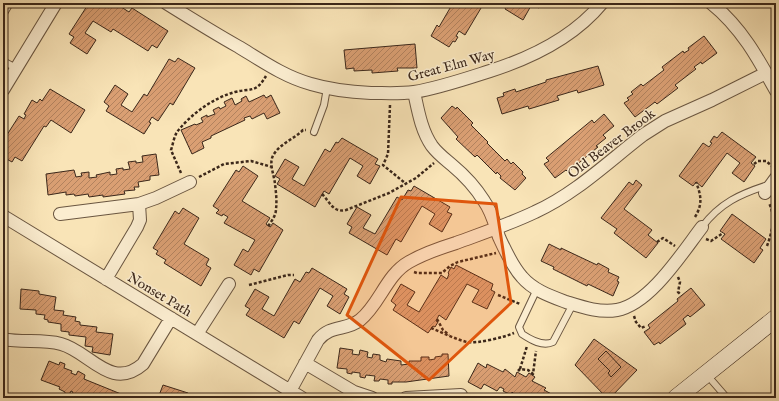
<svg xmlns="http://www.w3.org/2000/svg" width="779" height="401" font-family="'IM FELL English',serif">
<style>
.building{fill:url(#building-hatch);stroke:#3b271a}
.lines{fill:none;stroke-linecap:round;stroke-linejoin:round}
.service-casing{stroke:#6a5641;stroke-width:8}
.minor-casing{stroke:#6a5641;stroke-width:14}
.secondary-casing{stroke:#3b271a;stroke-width:18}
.path{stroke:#3b271a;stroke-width:2.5;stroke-dasharray:3 2;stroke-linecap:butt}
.service{stroke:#fbedd0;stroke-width:6}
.minor{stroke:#fbedd0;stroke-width:12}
.secondary{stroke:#fbedd0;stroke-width:17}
.marked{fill:#df560d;fill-opacity:0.2;stroke:#df560d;stroke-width:3;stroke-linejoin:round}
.labels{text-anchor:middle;stroke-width:3;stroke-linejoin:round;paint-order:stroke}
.street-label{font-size:14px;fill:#3b271a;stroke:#fbedd0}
</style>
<defs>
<pattern id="building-hatch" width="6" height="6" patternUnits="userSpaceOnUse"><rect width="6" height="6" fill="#da9f73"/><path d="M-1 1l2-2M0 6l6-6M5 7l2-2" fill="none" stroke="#b2825e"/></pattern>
</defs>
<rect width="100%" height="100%" fill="#f9e4b7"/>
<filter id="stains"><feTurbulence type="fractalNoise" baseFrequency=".005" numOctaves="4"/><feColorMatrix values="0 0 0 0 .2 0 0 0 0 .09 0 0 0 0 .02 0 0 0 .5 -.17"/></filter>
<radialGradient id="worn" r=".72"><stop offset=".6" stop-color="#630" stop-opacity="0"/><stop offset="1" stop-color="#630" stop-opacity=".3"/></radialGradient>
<path class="building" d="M89 3H104L103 4 109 8 112 3H115L129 12 132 8 168 31 157 48 152 45 148 51 113 29 111 32 93 21 85 33 96 40 87 54 70 43 74 37 69 34Z
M453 3H484L465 35 459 31 456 36 458 37 455 42 453 41 449 47 431 36 437 25 439 27Z
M508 3H542L539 8 532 4 523 20 505 9Z
M704 36 717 53 702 64 701 62 694 67 696 69 675 85 678 88 657 104 655 102 635 117 624 103 629 100 627 98 633 94 631 92 641 84 643 86 664 70 662 67 683 51 684 53 689 50 688 48Z
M415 44 417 68H397L398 71 372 73V70L354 71V68L346 69 344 50Z
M178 58 195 68 173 105 170 103 158 121 152 117 149 122 151 123 144 134 106 111 109 106 104 102 115 85 128 94 121 105 132 112 144 94 147 96 169 59 175 62Z
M598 66 604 85 578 93 577 90 557 96 559 100 529 109 528 106 502 114 497 98 504 96 503 93 515 89 516 92 546 82V80Z
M50 89 85 110 71 133 51 120 46 127 44 126 22 161 15 157 12 162 3 157V141L19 116 24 119 26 115 24 114 32 100 37 103 40 99 42 101Z
M264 95 266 98 271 95 280 113 267 119 264 113 252 119 250 116 244 118 245 120 211 136V138L202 142 204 148 192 154 181 130 195 124 196 125 203 122 201 118 207 115V117L215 114 213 110 219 107 220 109 226 106 224 102 232 98 235 105 242 101 241 99 246 96 249 102Z
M452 106 456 109 457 107 473 123 471 125 488 142 487 143 505 161 507 159 511 164 513 162 523 172 522 174 526 178 515 190 500 178 501 176 497 172 496 174 477 155 475 157 456 139 458 137 441 118Z
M604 114 614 126 603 135 606 138 596 146 598 147 568 172 566 170 555 178 544 164 549 161 546 158 592 120 594 123Z
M722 132 756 157 751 163 755 166 744 182 732 173 740 163 727 153 702 187 696 182 693 186 679 176 703 143 709 147 712 143 710 142 714 136 717 138Z
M342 138 378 159 375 164 380 166 370 184 357 176 363 166 350 158 329 194 324 191 315 207 277 184 280 179 275 176 285 159 299 167 292 179 304 186 325 149 330 152 336 142 338 143Z
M156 154 159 175 150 176V180L138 182 139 187H134L135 190 124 191 125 194 103 197V195L89 197 88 194 75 196 74 194 66 195V192L48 195 46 174 74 170 76 177 82 176 81 173 89 172V178L97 177 96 175 110 172V175L117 174 116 169 123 168V170L130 169 128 162 136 161V163L143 162 142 156Z
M243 166 258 176 242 201 270 218 266 224 270 227 273 223 283 230 259 272 254 269 251 275 234 265 243 249 248 252 255 240 224 223 228 217 223 214 222 216 216 213 219 210 213 206 236 170 239 172Z
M636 180 642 185 624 209 652 230 648 235 658 243 646 258 614 233 617 229 601 218 629 182 633 185Z
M414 186 450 207 447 212 452 214 442 232 429 224 435 214 422 206 401 242 396 239 387 255 349 233 352 227 347 224 357 207 371 215 363 228 375 234 397 197 402 200 408 190 411 191Z
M183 208 199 218 184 244 209 259 206 265 211 268 201 286 164 263 166 260 156 254 158 251 153 248 175 211 179 214Z
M732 214 766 239 760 248 763 250 754 263 721 239 725 234 720 231Z
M549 244 561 250V248L597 265 598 263 609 269 608 272 619 277 617 281 619 282 613 296 588 284 587 286 553 269 554 267 541 261Z
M456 265 493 284 491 290 495 292 487 309 472 302 479 290 467 284 446 320 439 315 436 321 438 322 435 327 433 326 428 333 393 310 396 305 391 301 401 284 415 292 407 305 419 312 441 275 447 279 449 274 448 273 451 267 454 269Z
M312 268 347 289 344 294 349 297 340 314 327 306 333 296 320 288 299 324 294 321 284 338 246 315 250 309 245 306 255 289 269 297 262 309 274 316 295 279 300 282 306 272 309 273Z
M691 288 705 305 690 317 688 315 683 319 686 324 660 344 659 342 654 345 644 332 650 328 648 325 678 301 677 299Z
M21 289 39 291V294L56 297 54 310 64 311 63 315 76 317 75 321 80 322V325L97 327 96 332 113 334 110 355 92 352 93 347 85 346 86 337 69 335V332L61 331V324L48 322V320L44 319 45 315 36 314V310L20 309Z
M594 339 637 370 610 398H607L575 365Z
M340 348 353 350 352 354 359 355 360 350 368 352 367 357 372 358 373 354 380 355V360L386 362 387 359 401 361V365L409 364V361H421V357H429V360L435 359V357L442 356V354H448L449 376 406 382H392V384H388V380L380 379 379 381H374L375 376 366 375 365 378 360 377V373L352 372V374L347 373V369L337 368Z
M606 351 621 367 611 377 608 373 610 371 598 359Z
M49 361 59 365 60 362 65 364 64 368 72 371 71 373 76 375 78 371 85 375 84 379 121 394 119 398H78V397L72 394 73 392 71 391 69 395 65 394V392L59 389 60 387 41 380Z
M478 363 486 368 487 364 503 372 505 369 515 377 517 372 526 377 529 373 535 377 532 381 546 388 544 390 557 397 556 398H518L512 392 511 395 503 391 504 389 500 387 497 391 484 384 481 389 468 382Z
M163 385 188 393 187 396 194 398H158Z"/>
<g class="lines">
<g class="service-casing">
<path id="service" d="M3 15 10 3
M3 61 16 68
M314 132 324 105 327 88
M702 227C720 203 740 194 768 185
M537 289 519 327 522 334C531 340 543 347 553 342L573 304
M707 375 727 398"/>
</g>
<g class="minor-casing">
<path id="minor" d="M166 3C190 18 214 33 239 47 262 61 285 77 311 84 331 90 351 92 371 93 385 93 400 94 414 92 439 88 465 79 490 71 531 58 574 37 602 3
M711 3C741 27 758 58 776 91
M3 90 56 3
M414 92C418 110 421 130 432 146 438 154 445 159 452 165 464 175 476 188 484 201 492 212 495 225 499 237 505 250 512 266 522 277 533 290 550 296 566 302 582 307 599 313 617 310 650 304 682 253 702 227
M765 193 776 178
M60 214 139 204 156 198 190 182
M3 216 302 398
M106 279 137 227 140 220 139 204
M197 334 229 284
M3 339C22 343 42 339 61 344 89 351 111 392 143 364L171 318
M305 363 354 392 372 398
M290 391 318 340C331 324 346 331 360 320 380 304 386 275 409 262 423 254 440 248 456 243 483 233 510 224 535 212 575 194 608 162 643 135L665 121 712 100 766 73
M406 398 461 395"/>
</g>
<g class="secondary-casing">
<path id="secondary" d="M676 398 776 318"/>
</g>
<path class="path" d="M390 105 388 154 383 165 405 183
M754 164 758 161H766L773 167
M181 173 171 150C173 144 174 137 177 132 191 114 213 98 235 92 252 88 256 93 266 76
M199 177 224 164 251 161 272 167
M322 194C330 202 333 213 346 210L389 193 416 178 434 163
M695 217C703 204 701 195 696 182
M268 226C272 221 276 215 276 209 277 201 276 192 275 184 274 174 268 162 274 154 281 143 294 139 303 130H306
M706 239 711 241 723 233
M657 242 663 238 675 246
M767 246C772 232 776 217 769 203
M414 272 417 273H442L450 266 458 262 496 253
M678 277 680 282 678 292 681 295
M249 285 288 275H294
M498 295 520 304
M634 316 636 322 641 328 646 326
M437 319 443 330 449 335
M431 328C443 333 455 339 467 342 477 344 505 337 514 333
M520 369 527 346
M518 371 520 369 528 370 533 374 536 351"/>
<use href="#service" class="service"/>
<use href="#minor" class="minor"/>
<use href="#secondary" class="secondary"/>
</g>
<path class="marked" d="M401 197 496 204 511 303 429 380 347 315Z"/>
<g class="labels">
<g class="street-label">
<text transform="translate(451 65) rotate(-15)" y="5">Great Elm Way</text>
<text transform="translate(611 143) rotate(-37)" y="5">Old Beaver Brook</text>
<text transform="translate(160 294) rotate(31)" y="5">Nonset Path</text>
</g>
</g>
<rect width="779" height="401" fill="none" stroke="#f9e4b7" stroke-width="16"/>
<rect x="4" y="4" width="771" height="393" fill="none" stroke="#3b271a" stroke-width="2"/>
<rect x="8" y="8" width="763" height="385" fill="none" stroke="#3b271a"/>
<rect width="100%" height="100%" filter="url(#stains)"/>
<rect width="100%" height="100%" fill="url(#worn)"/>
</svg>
